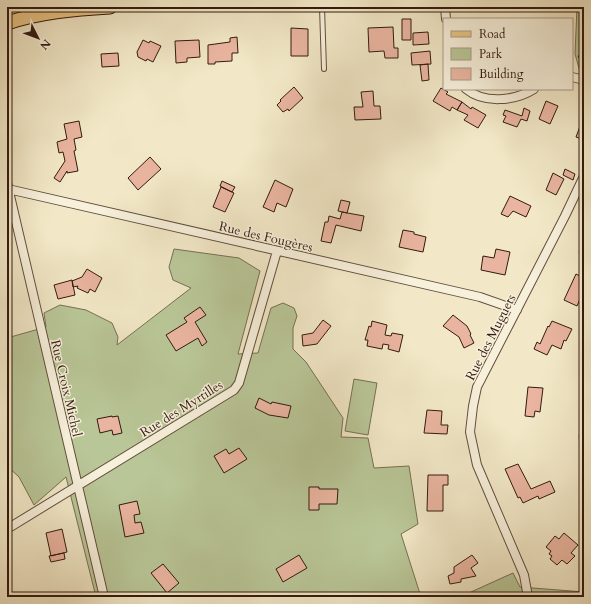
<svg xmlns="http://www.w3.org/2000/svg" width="591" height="604" font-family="Cardo,serif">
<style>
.green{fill:#b9c697;stroke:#767053}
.building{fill:#eab5a0;stroke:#321a0f}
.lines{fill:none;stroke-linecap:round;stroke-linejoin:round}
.lane-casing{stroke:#624e3d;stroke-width:6}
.street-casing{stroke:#624e3d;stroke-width:10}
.primary-casing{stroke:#321a0f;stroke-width:15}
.lane{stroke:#f7f0db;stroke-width:4}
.street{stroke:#f7f0db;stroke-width:8}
.primary{stroke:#e9c484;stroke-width:13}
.labels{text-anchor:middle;stroke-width:3;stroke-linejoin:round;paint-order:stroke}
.street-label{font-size:13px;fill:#321a0f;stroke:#f7f0db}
</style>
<rect width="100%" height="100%" fill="#f2e8c7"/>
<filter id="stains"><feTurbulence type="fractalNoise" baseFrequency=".005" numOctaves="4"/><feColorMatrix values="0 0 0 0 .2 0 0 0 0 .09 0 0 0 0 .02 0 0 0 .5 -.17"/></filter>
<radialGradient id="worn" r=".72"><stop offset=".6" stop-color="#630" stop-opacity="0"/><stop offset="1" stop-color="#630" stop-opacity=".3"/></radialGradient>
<path class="green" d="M577 7H584V76L581 75 575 54Z
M174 249 239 258 260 271 238 354 258 353 271 308 283 303 294 308 297 316 293 328V349L306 362 343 418 341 437 368 438 374 468 409 466 418 524 401 534 421 597H96L66 477 34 505 19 477 7 466V338L46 327 44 313 60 305 86 310 112 323 118 337 117 345 191 288 173 280 169 267Z
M354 379 377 383 368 435 345 431Z
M584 433V490L579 435Z
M513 573 520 587 584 592V597H460Z"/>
<path class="building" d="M402 19H411V40H402Z
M393 27 394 48H398V58H385L384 51 369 52 368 28Z
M291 28 308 29V56H291Z
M428 32 429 44 413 45V33Z
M237 37 238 53H232V61L215 62V64H208V45L230 42V38Z
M143 40 149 43 150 41 161 46 153 62 147 59 146 61 138 57 137 52Z
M199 40 200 57 187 58V62L176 63 175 41Z
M584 47V60L578 57Z
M430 51 431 64 412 65 411 53Z
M118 53 119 66 102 67 101 54Z
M428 64 429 80 422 81 420 65Z
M294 87 303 98 289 111 288 109 283 112 277 105 281 101 280 100Z
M441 88 448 92 446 94 462 102 457 110 452 107 450 111 433 101Z
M373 91 374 106H380L381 119 355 120 354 107H363L361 92Z
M546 101 558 106 550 124 539 119Z
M462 102 471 109 472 107 486 115 478 128 464 120 468 115 457 110Z
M524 108 530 111 527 121 521 119 517 127 503 122 506 116 503 115 505 110 522 116Z
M79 121 82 137 74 139 76 150 74 151 78 171 67 173V171L60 182 54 178 65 161 63 152 59 153 57 142 67 139 64 124Z
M582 121H584V140L576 137Z
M150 157 161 169 138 190 128 178Z
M565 169 575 174 573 180 563 175Z
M553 173 564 179 556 195 546 190Z
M275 180 293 189 286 207 277 203 274 212 263 207Z
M222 181 235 187 232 192 220 186Z
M221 187 234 193 225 212 213 207Z
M510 196 531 206 526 217 513 211 508 217 501 214Z
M341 200 350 202 347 213 338 211Z
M342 212 364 216 361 231 336 225 331 243 321 241 325 222H328L329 216 340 219Z
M403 230 414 232V234L426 237 423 252 399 247Z
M583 245H584V255L579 253Z
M496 249 510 252 505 275 481 270 483 256 494 258Z
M87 269 102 278 95 292 90 289 88 293 77 288 78 286 73 287 72 281 82 277Z
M576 274 584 278V290L577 306 564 300Z
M72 280 75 295 58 299 54 285Z
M200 307 206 315 195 322 207 342 202 346 198 338 176 351 166 335 187 322 184 318Z
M453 315 467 326 471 334 470 335 474 343 464 348 459 337 443 326Z
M323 320 331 326 317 344 303 346 302 335 313 333Z
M372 321 387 325 385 335 391 336 392 333 403 335 399 352 388 349 389 345 383 344 382 349 367 346 368 340H365L369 326 371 327Z
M552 321 572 329 566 341 564 340 561 349 552 345 547 355 534 349 537 342 540 344 548 326 549 327Z
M528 387 543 388 540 412 535 411 534 417 525 416Z
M259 398 271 404 272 402 291 406 288 418 269 415 255 408Z
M427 410 442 411 441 425H448L447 434 424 433Z
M112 416V417L118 416 122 433 113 435 112 430 100 433 97 419Z
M239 448 247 459 224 473 214 456 226 449 229 454Z
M518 464 531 489 550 481 555 492 539 499 538 496 523 503 520 497 518 498 505 469Z
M428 475H448V485H443V511H427Z
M309 487H319V489H338L337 504H319V510H309Z
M137 501 140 514 134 515 135 523 141 522 144 533 125 537 119 505Z
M62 529 67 552 51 556 46 533Z
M564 533 578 545 571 553 575 556 567 564 562 560 557 565 550 559 552 556 549 554 551 551 546 547 555 536 559 539Z
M64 553 65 559 51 562 49 556Z
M299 555 307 568 283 582 276 569Z
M472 555 478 563 471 568 476 576 461 579V582L450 584 448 576 454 573V567Z
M163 564 179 583 167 593 151 573Z"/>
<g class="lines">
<g class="lane-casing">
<path id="lane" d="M322 7 324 69"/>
</g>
<g class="street-casing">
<path id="street" d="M445 7 446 19
M572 77 584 80
M466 89C484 104 515 101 534 89
M7 183 104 597
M8 189 480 297 517 310
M7 529 234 390 239 383 277 251
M528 597 524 575 477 465 470 432 473 406 477 387 565 216 584 176"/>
</g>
<g class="primary-casing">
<path id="primary" d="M7 23C41 12 75 9 110 7"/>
</g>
<use href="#lane" class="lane"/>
<use href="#street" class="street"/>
<use href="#primary" class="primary"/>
</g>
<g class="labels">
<g class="street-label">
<text transform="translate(266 236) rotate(13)" y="5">Rue des Fougères</text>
<text transform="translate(490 337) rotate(-63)" y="5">Rue des Muguets</text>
<text transform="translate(67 388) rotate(77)" y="5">Rue Croix Michel</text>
<text transform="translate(181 408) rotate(-32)" y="5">Rue des Myrtilles</text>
</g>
</g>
<rect width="591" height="604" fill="none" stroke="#f2e8c7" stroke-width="24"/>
<rect x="8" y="8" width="575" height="588" fill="none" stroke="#321a0f" stroke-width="2"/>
<rect x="12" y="12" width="567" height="580" fill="none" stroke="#321a0f"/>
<rect x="443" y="18" width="130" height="72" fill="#f7f0db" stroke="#a89a89"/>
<rect x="451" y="31" width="20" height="6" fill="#e9c484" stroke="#a89a89"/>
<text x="479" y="38" font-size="12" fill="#321a0f">Road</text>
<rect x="451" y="48" width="20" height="12" fill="#b9c697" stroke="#a89a89"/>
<text x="479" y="58" font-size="12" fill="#321a0f">Park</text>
<rect x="451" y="68" width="20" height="12" fill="#eab5a0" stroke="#a89a89"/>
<text x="479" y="78" font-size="12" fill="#321a0f">Building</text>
<g transform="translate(38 38) rotate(132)" stroke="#f7f0db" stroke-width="3" paint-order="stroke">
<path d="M0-3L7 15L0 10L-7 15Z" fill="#321a0f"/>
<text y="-6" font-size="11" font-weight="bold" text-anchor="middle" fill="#321a0f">N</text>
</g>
<rect width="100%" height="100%" filter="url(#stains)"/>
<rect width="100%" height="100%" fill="url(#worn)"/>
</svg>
